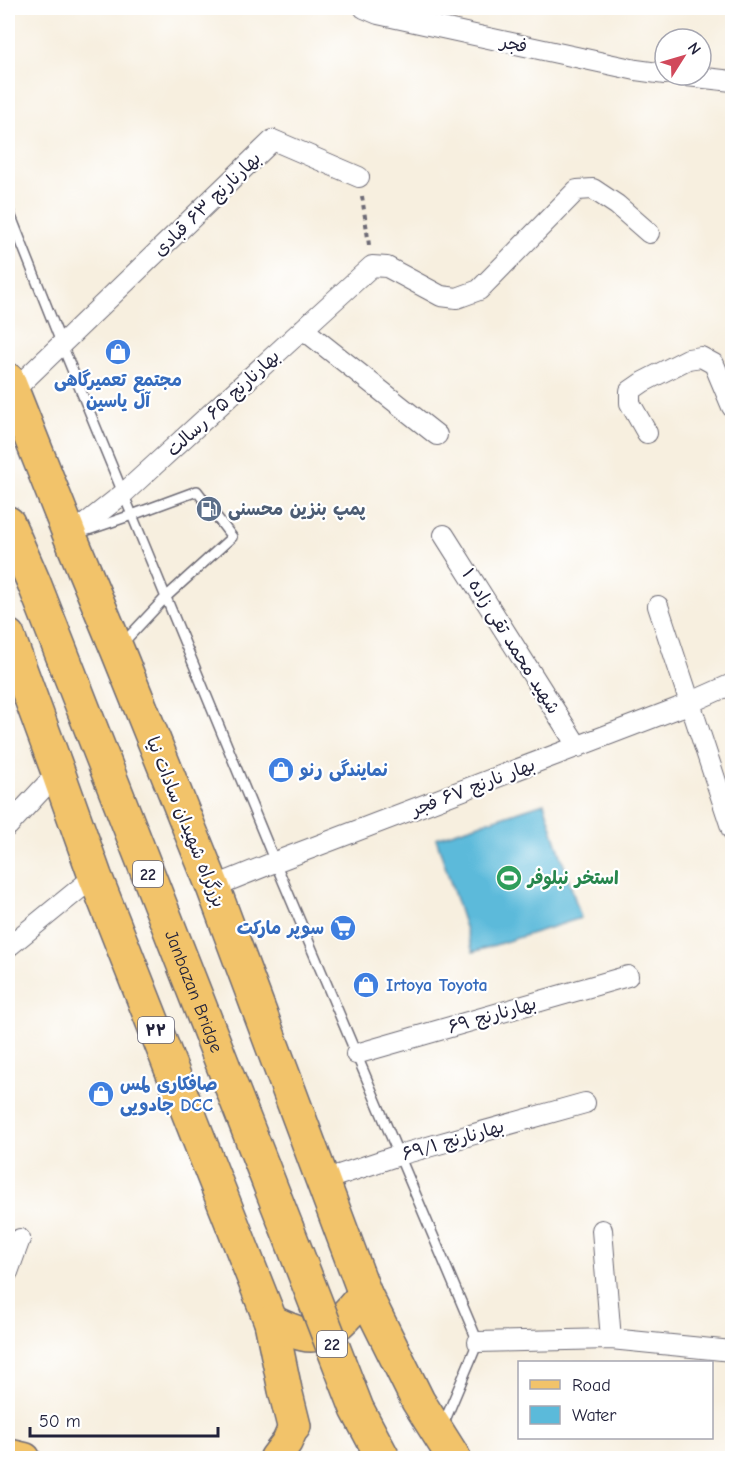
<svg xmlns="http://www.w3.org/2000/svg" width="740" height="1466" font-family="'Comic Neue','Playpen Sans Arabic',sans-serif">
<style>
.water{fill:#5bbada;stroke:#3e6e8a;stroke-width:1.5}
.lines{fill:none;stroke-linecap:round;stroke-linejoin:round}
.lane-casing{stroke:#6d6a74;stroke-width:12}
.street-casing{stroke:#6d6a74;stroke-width:22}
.primary-casing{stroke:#6d6a74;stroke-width:33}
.highway-casing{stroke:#6d6a74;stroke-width:36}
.path{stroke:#6d6a74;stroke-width:4;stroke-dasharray:4.5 4.5;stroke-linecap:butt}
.lane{stroke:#fff;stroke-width:9}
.street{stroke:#fff;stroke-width:20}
.primary{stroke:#f2c36a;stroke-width:30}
.highway{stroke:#f2c36a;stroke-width:33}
.highway-bridge-casing{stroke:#6d6a74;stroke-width:36;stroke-linecap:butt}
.highway-bridge{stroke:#f2c36a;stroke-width:33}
.labels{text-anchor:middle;stroke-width:4.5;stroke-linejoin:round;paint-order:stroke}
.shield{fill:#fff;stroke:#646476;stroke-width:1.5}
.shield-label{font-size:16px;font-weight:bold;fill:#22223b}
.street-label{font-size:18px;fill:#22223b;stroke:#fff}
.shop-label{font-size:18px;font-weight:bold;fill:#366cbe;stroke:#fff;text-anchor:start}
.service-label{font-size:18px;font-weight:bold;fill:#4e5e75;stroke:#fff;text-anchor:start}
.leisure-label{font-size:18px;font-weight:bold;fill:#27864d;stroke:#fff;text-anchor:start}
</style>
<rect width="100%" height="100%" fill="#fff"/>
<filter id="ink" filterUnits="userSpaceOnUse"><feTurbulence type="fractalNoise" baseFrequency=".0167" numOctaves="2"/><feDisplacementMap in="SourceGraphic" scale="12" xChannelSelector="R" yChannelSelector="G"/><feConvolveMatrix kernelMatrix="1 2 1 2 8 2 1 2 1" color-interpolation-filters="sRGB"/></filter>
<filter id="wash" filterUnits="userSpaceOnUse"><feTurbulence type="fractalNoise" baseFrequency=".008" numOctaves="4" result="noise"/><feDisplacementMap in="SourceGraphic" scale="24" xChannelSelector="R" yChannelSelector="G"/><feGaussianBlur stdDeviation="1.35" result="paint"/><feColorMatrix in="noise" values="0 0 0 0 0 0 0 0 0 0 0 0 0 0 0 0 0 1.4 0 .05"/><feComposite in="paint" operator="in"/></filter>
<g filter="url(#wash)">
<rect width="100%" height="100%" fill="#f7efdf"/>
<path class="water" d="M544 803 581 918 473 952 436 838Z"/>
</g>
<g filter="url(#ink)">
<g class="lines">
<g class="lane-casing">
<path id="lane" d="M8 209 62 345 275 862 478 1342 443 1425
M88 530 132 515 197 491 232 537 166 597 121 645"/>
</g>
<g class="street-casing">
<path id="street" d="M364 8 378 14 636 70 665 74
M678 75 732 81
M303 329 437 435
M12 392 273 140 359 177
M647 433 630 403V391L643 382 688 359 701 357 714 364 732 407
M444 535 578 747
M70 536 124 493 372 266 387 267 441 296 457 298 479 290 577 190 593 189 617 205 649 233
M658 606 732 830
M8 826 58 772
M213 887 275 862 678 708 732 684
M8 947 95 876
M356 1054 628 976
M321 1181 399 1155 585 1103
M602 1230 611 1339
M8 1272 20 1239
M478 1342 611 1339 732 1351"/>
</g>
<g class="primary-casing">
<path id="primary" d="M8 1454 25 1458
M275 1458 287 1442 294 1426"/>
</g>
<g class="highway-casing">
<g id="highway">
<path d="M8 380 70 536 117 649 213 887 365 1294 418 1401 454 1458"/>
<path id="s1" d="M8 523 34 583 286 1226"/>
<path d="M8 636 58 772 95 876 271 1322 285 1390 294 1426"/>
<path d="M271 1322C282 1326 292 1332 303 1334 330 1341 350 1311 365 1294"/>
</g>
</g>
<path class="path" d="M362 196 369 245"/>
<use href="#lane" class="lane"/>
<use href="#street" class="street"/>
<use href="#primary" class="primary"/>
<use href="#highway" class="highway"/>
<g class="highway-bridge-casing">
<path id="highway-bridge" d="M286 1226 357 1409 383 1458"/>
</g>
<use href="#highway-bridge" class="highway-bridge"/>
</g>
</g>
<defs>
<g id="shop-disc" transform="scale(1.35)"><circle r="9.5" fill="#3f7fe0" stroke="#fff"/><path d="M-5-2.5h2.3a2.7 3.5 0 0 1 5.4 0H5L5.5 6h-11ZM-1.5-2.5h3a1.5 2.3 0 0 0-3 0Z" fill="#fff"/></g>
<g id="fuel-disc" transform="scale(1.35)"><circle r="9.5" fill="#5c6f8a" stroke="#fff"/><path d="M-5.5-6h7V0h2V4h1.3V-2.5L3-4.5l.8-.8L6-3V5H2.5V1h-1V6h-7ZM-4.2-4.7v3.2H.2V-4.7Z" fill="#fff"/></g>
<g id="stadium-disc" transform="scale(1.35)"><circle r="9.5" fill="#2e9e5b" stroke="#fff"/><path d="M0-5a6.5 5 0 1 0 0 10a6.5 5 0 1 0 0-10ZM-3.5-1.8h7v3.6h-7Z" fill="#fff"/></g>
<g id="supermarket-disc" transform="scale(1.35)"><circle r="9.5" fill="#3f7fe0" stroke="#fff"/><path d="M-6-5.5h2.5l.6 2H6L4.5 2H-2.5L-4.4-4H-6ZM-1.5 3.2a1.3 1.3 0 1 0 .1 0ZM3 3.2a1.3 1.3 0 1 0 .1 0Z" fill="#fff"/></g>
</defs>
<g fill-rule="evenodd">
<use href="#shop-disc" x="118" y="352"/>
<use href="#fuel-disc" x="209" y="509"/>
<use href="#shop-disc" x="281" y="770"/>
<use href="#stadium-disc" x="509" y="878"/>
<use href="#supermarket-disc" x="343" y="928"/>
<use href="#shop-disc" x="366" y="985"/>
<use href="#shop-disc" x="101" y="1094"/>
</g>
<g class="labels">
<g class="shield">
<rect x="133" y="861" width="30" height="26" rx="4.5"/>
<rect x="138" y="1017" width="36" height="26" rx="4.5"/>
<rect x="317" y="1331" width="30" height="26" rx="4.5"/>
</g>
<g class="shield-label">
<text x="148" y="880">22</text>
<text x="156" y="1036">۲۲</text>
<text x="332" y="1350">22</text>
</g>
<g class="street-label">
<text transform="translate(514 44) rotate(12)" y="6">فجر</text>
<text transform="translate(207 204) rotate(-44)" y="6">بهارنارنج ۶۳ قبادی</text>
<text transform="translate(223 403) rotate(-43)" y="6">بهارنارنج ۶۵ رسالت</text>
<text transform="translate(511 641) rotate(58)" y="6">شهید محمد تقی زاده ۱</text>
<text transform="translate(473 787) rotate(-21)" y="6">بهار نارنج ۶۷ فجر</text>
<text transform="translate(186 822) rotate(68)" y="6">بزرگراه شهیدان سادات نیا</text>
<text dy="6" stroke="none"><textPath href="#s1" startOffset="504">Janbazan Bridge</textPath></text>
<text transform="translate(492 1015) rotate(-16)" y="6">بهارنارنج ۶۹</text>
<text transform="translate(453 1140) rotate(-16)" y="6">بهارنارنج ۶۹/۱</text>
</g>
<g class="shop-label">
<text x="118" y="386" text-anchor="middle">مجتمع تعمیرگاهی<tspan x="118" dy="21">آل یاسین</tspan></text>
<text x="300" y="776">نمایندگی رنو</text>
<text x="324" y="934" text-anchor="end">سوپر مارکت</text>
<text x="386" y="991">Irtoya Toyota</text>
<text x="120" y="1090">صافکاری لمس<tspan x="120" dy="21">جادویی DCC</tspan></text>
</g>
<g class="service-label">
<text x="228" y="515">پمپ بنزین محسنی</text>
</g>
<g class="leisure-label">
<text x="528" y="884">استخر نبلوفر</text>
</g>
</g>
<rect width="740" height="1466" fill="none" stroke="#fff" stroke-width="30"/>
<rect x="518" y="1361" width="195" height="78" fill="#ffffff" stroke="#a7a7b1" stroke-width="1.5"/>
<rect x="530" y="1380" width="30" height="9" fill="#f2c36a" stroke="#a7a7b1" stroke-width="1.5"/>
<text x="572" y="1391" font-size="18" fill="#22223b">Road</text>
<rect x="530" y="1406" width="30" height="18" fill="#5bbada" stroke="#a7a7b1" stroke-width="1.5"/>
<text x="572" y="1421" font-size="18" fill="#22223b">Water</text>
<g transform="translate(683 57) rotate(53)"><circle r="28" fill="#ffffff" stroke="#a7a7b1" stroke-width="1.5"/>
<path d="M0-4.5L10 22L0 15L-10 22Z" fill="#d1495b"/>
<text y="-9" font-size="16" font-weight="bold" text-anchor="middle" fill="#22223b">N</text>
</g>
<path d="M30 1427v9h188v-9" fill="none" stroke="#22223b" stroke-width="3"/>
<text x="39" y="1427" font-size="18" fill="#22223b" stroke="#ffffff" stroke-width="4.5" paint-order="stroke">50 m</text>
</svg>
